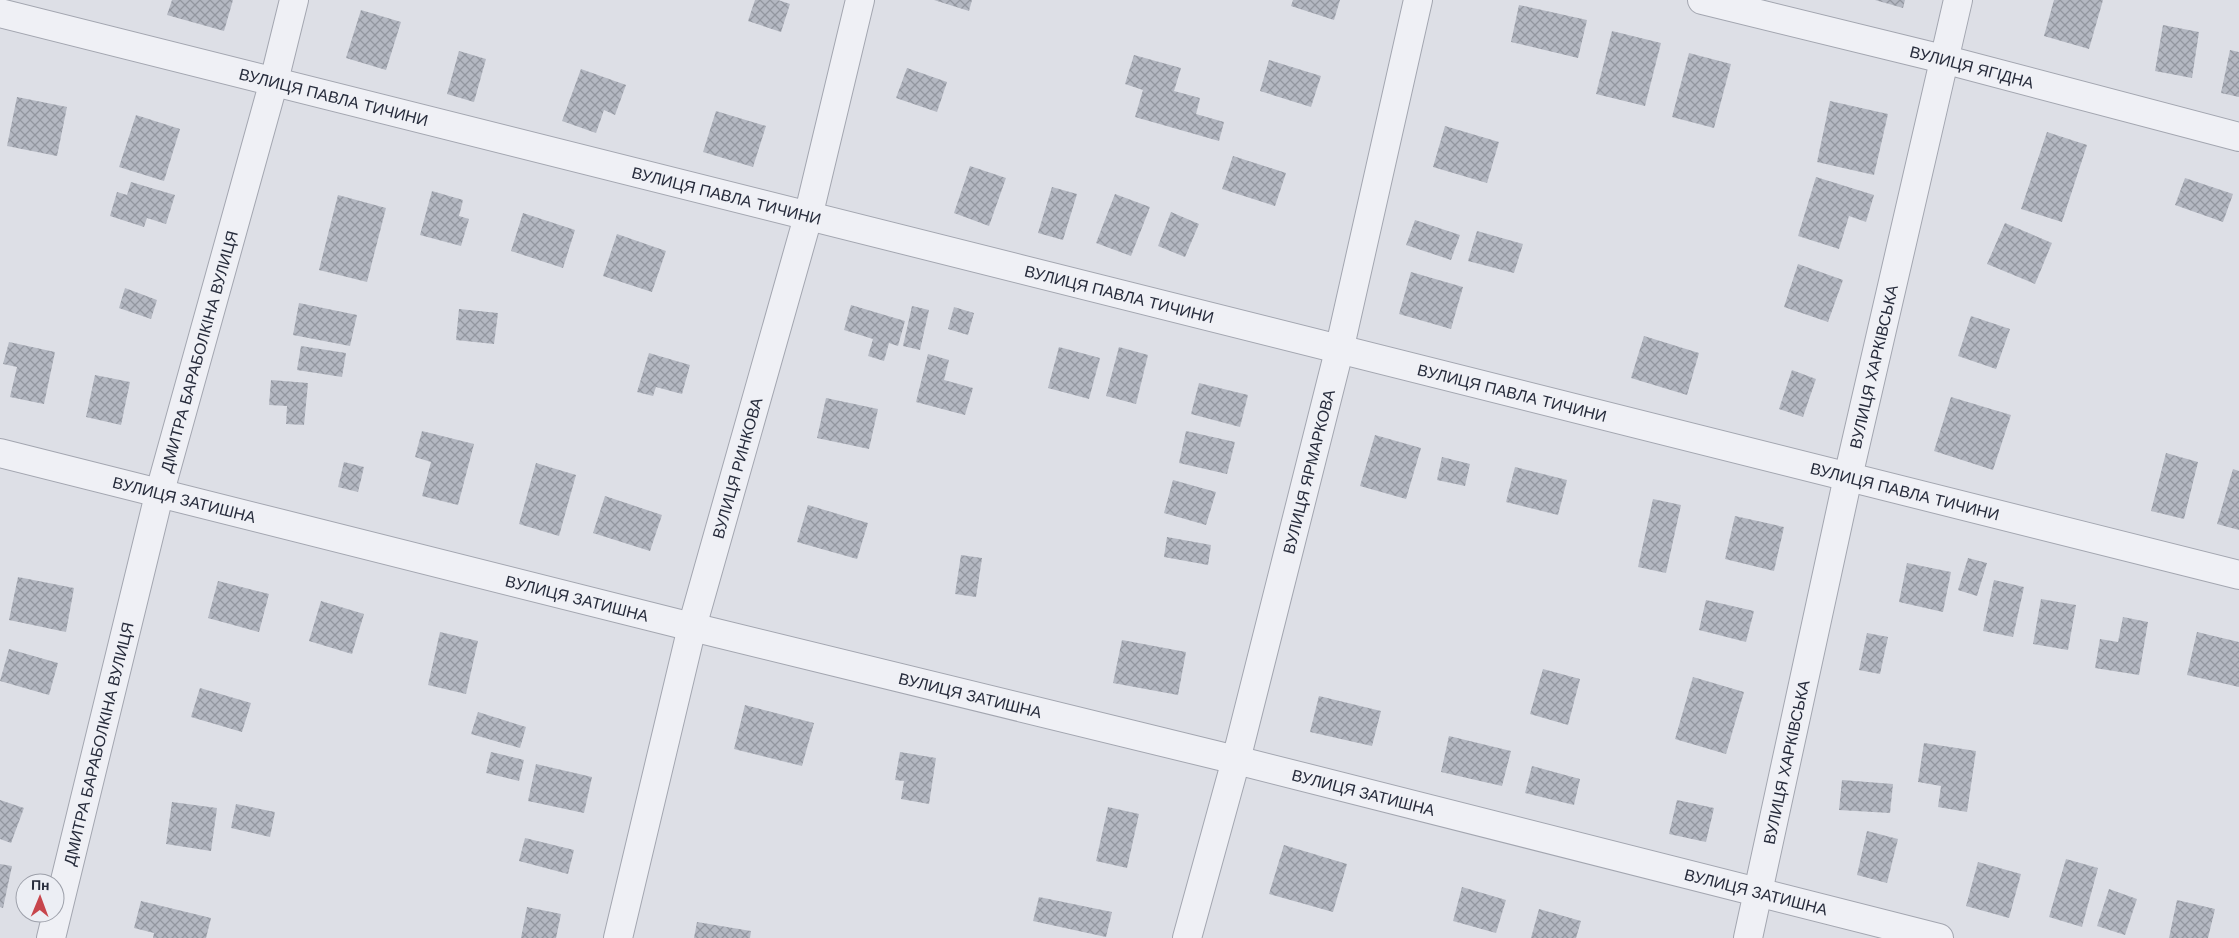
<svg xmlns="http://www.w3.org/2000/svg" width="2239" height="938" font-family="Helvetica,sans-serif">
<style>
.building{fill:url(#building-cross-hatch)}
.lines{fill:none;stroke-linecap:round;stroke-linejoin:round}
.minor-casing{stroke:#a3a6b0;stroke-width:30}
.minor{stroke:#eff0f5;stroke-width:28}
.labels{text-anchor:middle;stroke-width:5;stroke-linejoin:round;paint-order:stroke}
.street-label{font-size:16px;fill:#272c3c;stroke:#eceef4}
</style>
<defs>
<pattern id="building-cross-hatch" width="8" height="8" patternUnits="userSpaceOnUse" patternTransform="scale(1.25)"><rect width="8" height="8" fill="#b4b8c2"/><path d="M0 0l8 8M0 8l8-8" fill="none" stroke="#92969f"/></pattern>
</defs>
<rect width="100%" height="100%" fill="#dddfe6"/>
<path class="building" d="M172 0H233L224 31 167 15Z
M755 0H778L790 4 781 32 748 21Z
M934 0H972L969 11Z
M1293 0H1340L1334 20 1291 6Z
M1875 0H1905L1903 8Z
M2054 0H2103L2089 49 2044 36Z
M1519 5 1587 20 1578 58 1511 42Z
M361 10 401 22 386 70 346 58Z
M2163 25 2199 32 2192 78 2155 71Z
M1612 31 1661 43 1645 106 1596 94Z
M2230 50 2239 52V97L2221 93Z
M459 51 486 59 474 102 447 94Z
M1689 53 1731 64 1714 128 1672 117Z
M1134 55 1181 68 1174 91 1200 98 1196 114 1224 122 1219 141 1135 117 1143 90 1125 84Z
M1269 60 1321 76 1311 107 1260 91Z
M907 68 947 82 937 112 896 98Z
M581 69 626 85 615 115 604 110 596 133 562 121Z
M17 97 67 107 57 156 7 146Z
M1830 101 1888 114 1874 175 1817 162Z
M716 111 766 126 753 167 703 152Z
M136 115 180 129 164 181 119 167Z
M1445 126 1499 142 1487 183 1433 167Z
M2047 132 2087 145 2062 222 2021 209Z
M1233 156 1286 173 1275 206 1222 189Z
M970 166 1006 178 989 226 954 213Z
M1816 177 1874 195 1866 222 1849 216 1839 249 1798 236Z
M2185 178 2233 194 2223 222 2175 205Z
M131 182 175 195 166 224 147 218 144 227 110 216 117 192 127 195Z
M1052 187 1077 194 1063 240 1038 233Z
M432 191 463 200 459 216 469 219 461 246 420 235Z
M1115 194 1150 207 1131 256 1096 243Z
M338 195 386 208 367 282 319 270Z
M1171 212 1199 224 1185 257 1158 246Z
M523 213 575 230 563 268 511 251Z
M1415 220 1460 235 1451 260 1406 245Z
M2005 223 2052 243 2035 284 1987 264Z
M1477 231 1523 244 1514 273 1468 261Z
M617 234 666 251 652 292 603 276Z
M1798 264 1843 280 1828 322 1784 307Z
M1411 272 1463 287 1451 329 1399 314Z
M125 288 157 300 151 319 119 308Z
M299 303 357 315 350 346 293 335Z
M851 305 905 321 898 346 889 343 884 361 868 356 873 339 844 330Z
M912 306 929 310 920 350 903 346Z
M954 307 974 313 968 335 948 329Z
M459 309 498 313 494 344 456 340Z
M1971 316 2010 329 1996 369 1958 356Z
M1644 336 1699 353 1687 395 1631 378Z
M9 342 55 352 44 404 10 397 17 367 3 364Z
M301 346 346 353 342 377 297 370Z
M1059 347 1100 358 1089 399 1048 388Z
M1119 347 1148 355 1136 404 1106 396Z
M649 353 690 365 682 394 656 387 653 396 637 392Z
M928 354 949 360 944 380 973 388 965 415 916 402Z
M1792 370 1816 379 1803 417 1779 409Z
M95 375 130 382 121 425 86 417Z
M271 380 308 383 304 425 286 424 287 406 269 405Z
M1199 383 1248 395 1240 427 1191 414Z
M1951 397 2011 415 1993 470 1934 451Z
M826 398 878 409 869 449 817 438Z
M422 431 474 444 458 505 422 496 431 462 415 457Z
M1186 431 1235 442 1227 474 1179 463Z
M1375 435 1421 448 1406 499 1360 486Z
M2166 453 2198 462 2184 519 2151 511Z
M1442 457 1470 464 1465 486 1437 480Z
M344 462 364 467 358 492 338 487Z
M536 463 576 475 559 536 519 524Z
M1515 467 1567 480 1558 515 1506 502Z
M2233 469 2239 471V530L2217 524Z
M1173 480 1216 492 1206 525 1164 513Z
M605 496 662 515 650 551 593 533Z
M1653 499 1681 505 1666 573 1638 567Z
M808 505 868 523 857 559 797 542Z
M1735 516 1784 527 1774 571 1725 559Z
M1167 537 1211 545 1208 565 1164 557Z
M961 555 982 558 976 597 955 594Z
M1968 558 1987 563 1977 596 1958 590Z
M1907 563 1951 572 1943 612 1899 602Z
M18 577 74 588 66 632 9 620Z
M1994 580 2024 587 2013 637 1983 631Z
M218 581 269 594 259 632 208 618Z
M2041 599 2076 605 2068 650 2033 644Z
M1706 600 1754 611 1746 642 1699 630Z
M321 601 364 614 352 654 309 641Z
M2123 617 2148 622 2139 675 2095 668 2100 639 2118 642Z
M440 632 478 641 466 694 428 685Z
M2197 632 2239 642V687L2187 675Z
M1867 633 1888 637 1880 674 1859 670Z
M1122 640 1186 652 1178 695 1113 683Z
M9 649 58 663 49 695 0 681Z
M1543 669 1580 679 1568 725 1530 714Z
M1693 677 1744 692 1726 754 1675 739Z
M200 688 251 703 242 732 191 717Z
M1319 696 1381 711 1372 746 1310 732Z
M745 705 814 723 802 766 734 749Z
M478 712 526 727 520 748 471 734Z
M1449 736 1511 751 1502 786 1441 772Z
M1924 743 1976 751 1967 812 1938 807 1941 786 1918 782Z
M491 752 524 760 519 781 486 773Z
M900 752 936 758 929 804 901 799 904 781 895 780Z
M536 764 592 777 584 813 528 801Z
M1532 766 1580 779 1574 805 1525 793Z
M1842 780 1893 784 1890 813 1839 810Z
M0 800 24 808 11 843 0 839Z
M1677 800 1714 808 1706 842 1669 834Z
M172 802 217 808 211 851 166 844Z
M236 804 275 812 270 837 231 828Z
M1108 807 1139 814 1127 868 1096 861Z
M1867 831 1898 839 1887 883 1857 875Z
M525 838 574 850 568 874 519 861Z
M1284 845 1347 864 1333 912 1269 894Z
M2066 859 2098 868 2082 927 2049 917Z
M1978 862 2021 874 2009 918 1966 906Z
M0 864 12 866 3 908 0 907Z
M1462 887 1506 900 1496 933 1453 921Z
M2109 889 2137 899 2125 935 2097 926Z
M1039 897 1112 912 1106 937 1033 921Z
M2177 900 2215 909 2208 938H2169Z
M141 901 211 918 206 938H153L154 933 134 928Z
M527 907 561 914 556 938H521Z
M1539 909 1581 921 1576 938H1531Z
M697 922 751 931 750 938H694Z"/>
<g class="lines">
<g class="minor-casing">
<g id="minor">
<path id="s1" d="M1702 0 1943 59 2239 137"/>
<path id="s2" d="M0 13 2239 575"/>
<path id="s3" d="M0 453 692 627 1236 760 1939 938"/>
<path id="s4" d="M51 938 159 495 274 81 294 0"/>
<path id="s5" d="M618 938 692 627 808 217 860 0"/>
<path id="s6" d="M1187 938 1236 760 1339 351 1418 0"/>
<path id="s7" d="M1748 938 1848 477 1958 0"/>
</g>
</g>
<use href="#minor" class="minor"/>
</g>
<g class="labels">
<g class="street-label">
<text dy="6" stroke="none"><textPath href="#s1" startOffset="278">ВУЛИЦЯ ЯГІДНА</textPath></text>
<text dy="6" stroke="none"><textPath href="#s2" startOffset="344">ВУЛИЦЯ ПАВЛА ТИЧИНИ</textPath></text>
<text dy="6" stroke="none"><textPath href="#s2" startOffset="749">ВУЛИЦЯ ПАВЛА ТИЧИНИ</textPath></text>
<text dy="6" stroke="none"><textPath href="#s2" startOffset="1154">ВУЛИЦЯ ПАВЛА ТИЧИНИ</textPath></text>
<text dy="6" stroke="none"><textPath href="#s4" startOffset="605">ДМИТРА БАРАБОЛКІНА ВУЛИЦЯ</textPath></text>
<text dy="6" stroke="none"><textPath href="#s7" startOffset="585">ВУЛИЦЯ ХАРКІВСЬКА</textPath></text>
<text dy="6" stroke="none"><textPath href="#s2" startOffset="1559">ВУЛИЦЯ ПАВЛА ТИЧИНИ</textPath></text>
<text dy="6" stroke="none"><textPath href="#s5" startOffset="485">ВУЛИЦЯ РИНКОВА</textPath></text>
<text dy="6" stroke="none"><textPath href="#s6" startOffset="482">ВУЛИЦЯ ЯРМАРКОВА</textPath></text>
<text dy="6" stroke="none"><textPath href="#s2" startOffset="1964">ВУЛИЦЯ ПАВЛА ТИЧИНИ</textPath></text>
<text dy="6" stroke="none"><textPath href="#s3" startOffset="190">ВУЛИЦЯ ЗАТИШНА</textPath></text>
<text dy="6" stroke="none"><textPath href="#s3" startOffset="595">ВУЛИЦЯ ЗАТИШНА</textPath></text>
<text dy="6" stroke="none"><textPath href="#s3" startOffset="1000">ВУЛИЦЯ ЗАТИШНА</textPath></text>
<text dy="6" stroke="none"><textPath href="#s4" startOffset="200">ДМИТРА БАРАБОЛКІНА ВУЛИЦЯ</textPath></text>
<text dy="6" stroke="none"><textPath href="#s7" startOffset="180">ВУЛИЦЯ ХАРКІВСЬКА</textPath></text>
<text dy="6" stroke="none"><textPath href="#s3" startOffset="1405">ВУЛИЦЯ ЗАТИШНА</textPath></text>
<text dy="6" stroke="none"><textPath href="#s3" startOffset="1810">ВУЛИЦЯ ЗАТИШНА</textPath></text>
</g>
</g>
<g transform="translate(40 898) rotate(1)"><circle r="24" fill="#eceef4" stroke="#9da0aa"/>
<path d="M0-4L9 19L0 12L-9 19Z" fill="#c7454c"/>
<text y="-8" font-size="14" font-weight="bold" text-anchor="middle" fill="#272c3c">Пн</text>
</g>
</svg>
